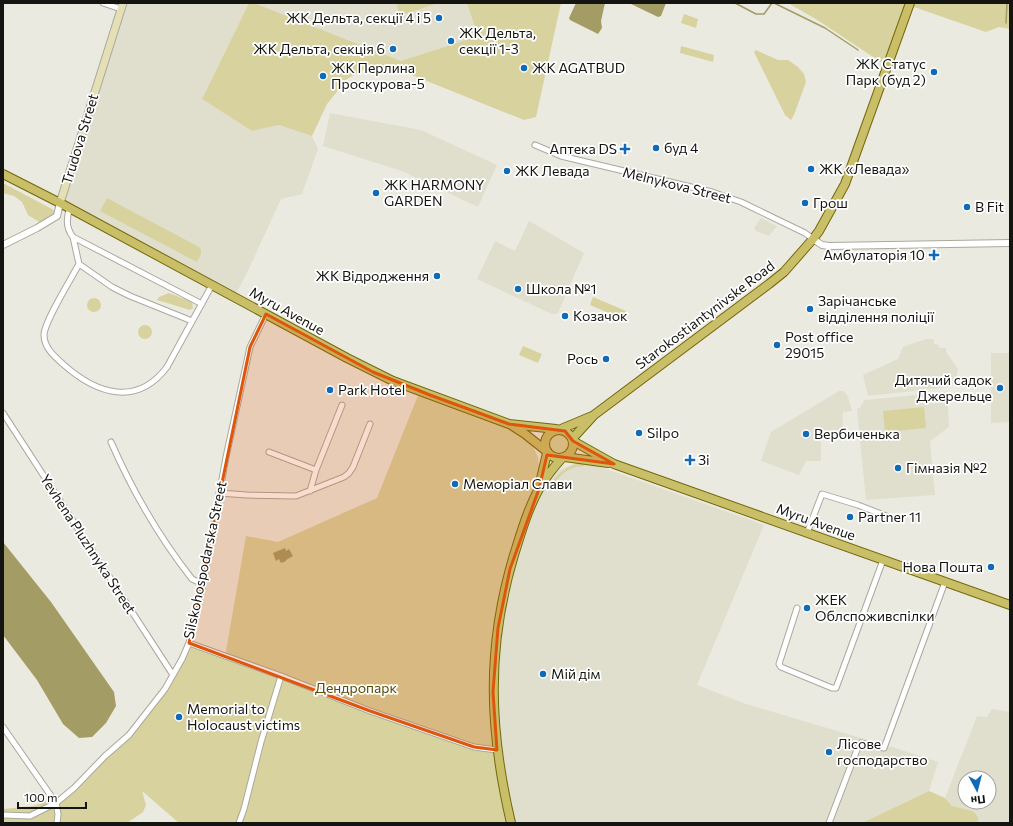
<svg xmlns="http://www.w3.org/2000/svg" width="1013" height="826" font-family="Commissioner,sans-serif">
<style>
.built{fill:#e0decd;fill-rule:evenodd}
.green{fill:#d8d29f}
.water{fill:#a49c65}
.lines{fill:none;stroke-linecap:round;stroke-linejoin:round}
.stream{stroke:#a49c65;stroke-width:1.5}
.minor-casing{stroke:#aaa89f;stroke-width:7}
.tertiary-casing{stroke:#aaa89f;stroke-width:8}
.secondary-casing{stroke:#aaa89f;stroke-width:9}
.primary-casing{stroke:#736809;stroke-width:10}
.minor{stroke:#fff;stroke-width:5}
.tertiary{stroke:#fff;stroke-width:6}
.secondary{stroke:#e4dfb4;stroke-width:7}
.primary{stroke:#cabf69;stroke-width:8}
.marked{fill:#dd560c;fill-opacity:0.2;stroke:#dd560c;stroke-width:3;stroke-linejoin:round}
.poi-dot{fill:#106ab7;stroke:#fff;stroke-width:1.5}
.labels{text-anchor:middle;stroke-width:3.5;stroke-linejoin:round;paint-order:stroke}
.poi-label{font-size:14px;fill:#141411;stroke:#fff;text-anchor:start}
.street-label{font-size:14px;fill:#141411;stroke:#fff}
.park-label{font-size:14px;fill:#554c05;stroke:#fff}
</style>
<rect width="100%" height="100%" fill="#ebeae0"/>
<path class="built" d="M125 3H249L202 99 252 131 279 125 312 136 318 149 302 194 281 199 246 275 235 295 63 202Z
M254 3H396L400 16 438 3H467L478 36 401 61Z
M330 113 421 130 497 165 478 207 402 171 323 146Z
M761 218 777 226 769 236 756 231 754 228Z
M529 221 584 253 558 313 555 314H552L477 279 495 241 515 251Z
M926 339H934V344L939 345V348H946V352L958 369 956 380 949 387 868 396 863 375 898 359 903 347Z
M991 353H1010V422L991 423Z
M839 391H844L848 397 852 411 843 412 842 436H825L821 440V461H806L799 475 761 461 771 432Z
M947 392 949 427 930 441 935 495 866 500 857 409 860 408 864 400Z
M576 463H587L612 471 764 525 697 685 746 704 895 748 938 762 929 791 862 823H513L499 750 495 668 506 590 534 505 548 479 561 469Z
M992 709 1010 712V823H978V817L973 811 952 806 945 798 977 716 987 717ZM965 778H989V802H965Z"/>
<path class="green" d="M249 3H254L401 61 478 36 467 3H561L536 117 524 120 392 67H369L347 79 327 104 312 136 279 125 252 131 202 99Z
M396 3H438L400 16Z
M788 3H907L885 65 819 21Z
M912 3H1010V29L999 27 986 32 911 6Z
M684 14 698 19 696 28 681 23Z
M681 46 714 55 713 62 680 53Z
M756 50 778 60H788L798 67 804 74 806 82 794 115 791 120 785 115 754 52Z
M3 183 50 208 55 211V214L41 223 28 215 22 202 14 196 3 193Z
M107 198 199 247 201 249V254L197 262 100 211Z
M169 293 192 302 193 308 190 310 157 300 159 297Z
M593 297 626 311 622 319 590 305Z
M87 305a7 7 0 1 1 14 0a7 7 0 1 1-14 0Z
M138 332a7 7 0 1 1 14 0a7 7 0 1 1-14 0Z
M523 346 542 354 538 363 519 355Z
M419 393 508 425 524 435 533 447 538 457 540 476 537 488 519 532 491 668 509 823H179L142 791 146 805 143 812 127 823H3V809L33 806 53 799 55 802 105 756 131 736 166 690 190 645 225 657 246 536 278 542 377 498Z
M924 407 926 428 885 432 883 411Z
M548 444a10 10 0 1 1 20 0a10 10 0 1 1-20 0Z
M585 463 584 466C568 466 557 477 550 491L547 490C555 475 567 464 585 463Z
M929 791 945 798 952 806 973 811 978 817V823H862Z"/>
<path class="water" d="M576 3H605L601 21 602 28 598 34 570 20 569 18Z
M629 3H666L661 16 658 17Z
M3 542 51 602 114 692 116 706 106 723 92 737 79 738 63 724 37 680 3 635Z
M285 548 286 551 289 549 293 556 286 560V561L281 563 279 559 276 561 273 553Z"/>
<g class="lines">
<path class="stream" d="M735 3 756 14H764L772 3
M774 3 825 28 858 50
M1006 23 1007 3"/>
<g class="minor-casing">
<path id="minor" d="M103 3 121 9
M535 145 561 156 712 192 741 202 805 233 813 239
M70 208C66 218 66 228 73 237L202 304
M73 237 79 264 112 287 130 296 192 321
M79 264C71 279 44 322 44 335 44 348 55 357 64 365 97 394 137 407 167 367L212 285
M3 413 173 675
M111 442C132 490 159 537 192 579L203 584
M269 452 316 470
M310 491 316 470 342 405
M219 493 247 495 296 496 344 477 349 473 353 467 370 424
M807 533 822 494 858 505 894 519
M797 608 779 664 781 667 832 688H836L883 560
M189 643 281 676 370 711 474 747 497 750
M3 727 56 803 58 814 57 823
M3 815 30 816 56 803 74 788 105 756 129 735 165 689 182 659 189 643 203 584 226 457 250 347 266 314
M239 823 244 809 261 742 281 676
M829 823 858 747 861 743 884 748 945 582"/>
</g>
<g class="tertiary-casing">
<path id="tertiary" d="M813 239 822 245 829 246 1010 243
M3 245 37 228 57 216 60 203"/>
</g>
<g class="secondary-casing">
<path id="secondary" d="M60 203 123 3"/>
</g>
<g class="primary-casing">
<path id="primary" d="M3 174 60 203 347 358 393 381 509 424 556 429
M511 425 525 434 545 450
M561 429 592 416
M545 444a14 14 0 1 1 28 0a14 14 0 1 1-28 0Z
M572 439 594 415 769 284 784 272 813 239 819 231 845 184 910 3
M573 441 614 464 1010 605
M565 457 608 463
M540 483 547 453
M511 823C489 729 486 648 514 555 521 533 528 508 540 487 546 477 554 467 562 458"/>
</g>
<use href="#minor" class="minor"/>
<use href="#tertiary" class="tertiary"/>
<use href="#secondary" class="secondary"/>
<use href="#primary" class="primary"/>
</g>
<path class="marked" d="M266 314 373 372 430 395 509 424 565 431 573 441 614 464 547 455 539 489 510 569 498 628 493 692 497 750 474 747 370 711 189 643 250 347Z"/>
<g class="poi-dot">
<circle cx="439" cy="18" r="4"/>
<circle cx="451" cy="41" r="4"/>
<circle cx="393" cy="49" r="4"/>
<circle cx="524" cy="68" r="4"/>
<circle cx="934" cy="72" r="4"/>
<circle cx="323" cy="76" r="4"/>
<circle cx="656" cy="148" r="4"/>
<path d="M623 143h4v4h4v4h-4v4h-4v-4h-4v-4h4z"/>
<circle cx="811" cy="169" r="4"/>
<circle cx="507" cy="171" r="4"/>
<circle cx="376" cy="193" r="4"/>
<circle cx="805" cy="203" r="4"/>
<circle cx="967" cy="207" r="4"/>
<path d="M932 249h4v4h4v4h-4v4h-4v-4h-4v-4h4z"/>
<circle cx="437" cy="276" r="4"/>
<circle cx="518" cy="289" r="4"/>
<circle cx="810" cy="309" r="4"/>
<circle cx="565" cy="316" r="4"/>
<circle cx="777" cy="345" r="4"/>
<circle cx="606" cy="359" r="4"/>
<circle cx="1000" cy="388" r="4"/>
<circle cx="330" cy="390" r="4"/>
<circle cx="639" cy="433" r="4"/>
<circle cx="806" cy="434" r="4"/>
<path d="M688 454h4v4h4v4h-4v4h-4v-4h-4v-4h4z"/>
<circle cx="898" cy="468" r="4"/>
<circle cx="455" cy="484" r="4"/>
<circle cx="850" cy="517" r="4"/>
<circle cx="991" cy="567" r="4"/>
<circle cx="807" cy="608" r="4"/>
<circle cx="543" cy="674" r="4"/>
<circle cx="179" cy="717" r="4"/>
<circle cx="829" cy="752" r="4"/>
</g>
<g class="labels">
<g class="poi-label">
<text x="431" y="23" text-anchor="end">ЖК Дельта, секції 4 і 5</text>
<text x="459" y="38">ЖК Дельта,<tspan x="459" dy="16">секції 1-3</tspan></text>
<text x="385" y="54" text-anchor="end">ЖК Дельта, секція 6</text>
<text x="926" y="69" text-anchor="end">ЖК Статус<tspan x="926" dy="16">Парк (буд 2)</tspan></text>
<text x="331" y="73">ЖК Перлина<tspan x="331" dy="16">Проскурова-5</tspan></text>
<text x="532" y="73">ЖК AGATBUD</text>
<text x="664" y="153">буд 4</text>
<text x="617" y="154" text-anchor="end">Аптека DS</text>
<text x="819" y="174">ЖК «Левада»</text>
<text x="515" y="176">ЖК Левада</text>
<text x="384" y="190">ЖК HARMONY<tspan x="384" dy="16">GARDEN</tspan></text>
<text x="813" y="208">Грош</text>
<text x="975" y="212">B Fit</text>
<text x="925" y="260" text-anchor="end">Амбулаторія 10</text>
<text x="429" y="281" text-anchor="end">ЖК Відродження</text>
<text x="526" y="294">Школа №1</text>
<text x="818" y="306">Зарічанське<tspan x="818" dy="16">відділення поліції</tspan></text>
<text x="573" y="321">Козачок</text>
<text x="785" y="342">Post office<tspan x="785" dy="16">29015</tspan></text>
<text x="598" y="364" text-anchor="end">Рось</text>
<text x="992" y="385" text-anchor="end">Дитячий садок<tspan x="992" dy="16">Джерельце</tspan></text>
<text x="338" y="395">Park Hotel</text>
<text x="647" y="438">Silpo</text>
<text x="814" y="439">Вербиченька</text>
<text x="698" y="465">Зі</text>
<text x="906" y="473">Гімназія №2</text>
<text x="463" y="489">Меморіал Слави</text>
<text x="858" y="522">Partner 11</text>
<text x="983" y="572" text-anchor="end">Нова Пошта</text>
<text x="815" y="605">ЖЕК<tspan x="815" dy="16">Облспоживспілки</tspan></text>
<text x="551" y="679">Мій дім</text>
<text x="187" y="714">Memorial to<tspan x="187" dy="16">Holocaust victims</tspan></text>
<text x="837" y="749">Лісове<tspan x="837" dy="16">господарство</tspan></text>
</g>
<g class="street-label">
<text transform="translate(80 139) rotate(-73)" y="5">Trudova Street</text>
<text transform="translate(677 185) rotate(14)" y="5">Melnykova Street</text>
<text transform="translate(287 311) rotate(29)" y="5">Myru Avenue</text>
<text transform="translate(705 315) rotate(-37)" y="5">Starokostiantynivske Road</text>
<text transform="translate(816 522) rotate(20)" y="5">Myru Avenue</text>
<text transform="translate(88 544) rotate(57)" y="5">Yevhena Pluzhnyka Street</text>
<text transform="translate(205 560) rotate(-78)" y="5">Silskohospodarska Street</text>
</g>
<g class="park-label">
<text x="356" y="693">Дендропарк</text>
</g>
</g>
<rect width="1013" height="826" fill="none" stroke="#141411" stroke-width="8"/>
<g transform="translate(977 790) rotate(173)"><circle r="19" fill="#ffffff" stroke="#a1a1a0"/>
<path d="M0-3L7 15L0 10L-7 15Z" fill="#106ab7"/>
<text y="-6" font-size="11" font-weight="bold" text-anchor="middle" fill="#141411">Пн</text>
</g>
<path d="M18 802v6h68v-6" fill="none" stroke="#141411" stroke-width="2"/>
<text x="24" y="802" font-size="12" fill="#141411" stroke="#ffffff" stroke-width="3" paint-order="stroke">100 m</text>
</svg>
